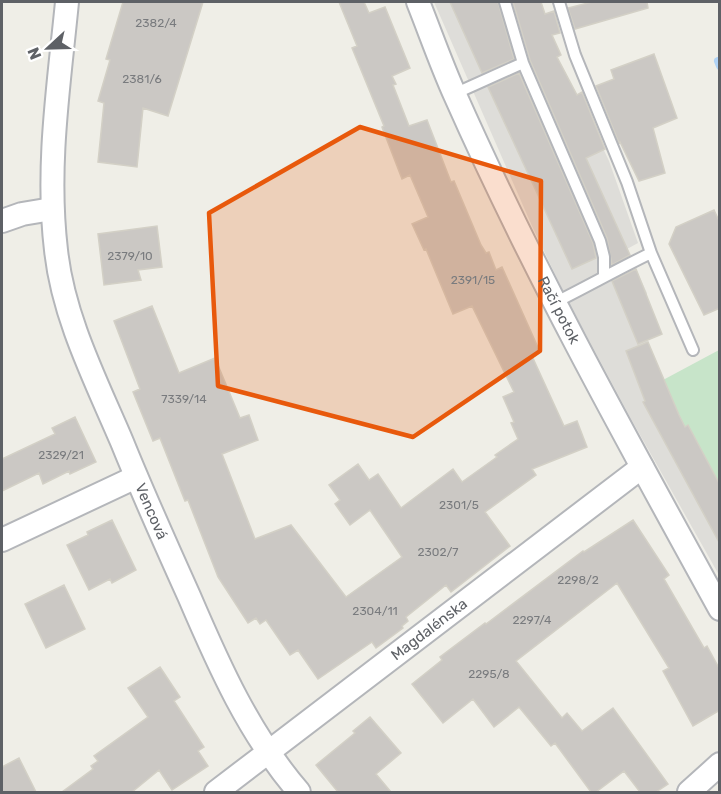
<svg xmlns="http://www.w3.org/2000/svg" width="721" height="794" font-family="Rubik,sans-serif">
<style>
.industrial{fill:#deddd9}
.green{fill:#c7e4c9}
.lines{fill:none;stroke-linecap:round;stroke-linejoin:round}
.stream{stroke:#b0d3f6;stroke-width:8}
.building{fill:#cbc8c4;stroke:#d3d0c6;stroke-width:1.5}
.lane-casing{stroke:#b4b6ba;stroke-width:14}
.street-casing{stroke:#b4b6ba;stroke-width:26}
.lane{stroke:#fff;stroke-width:10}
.street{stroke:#fff;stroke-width:22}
.marked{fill:#e8590c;fill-opacity:0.2;stroke:#e8590c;stroke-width:4.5;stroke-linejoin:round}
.labels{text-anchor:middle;stroke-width:4.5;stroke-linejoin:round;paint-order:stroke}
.number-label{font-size:12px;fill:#797b7e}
.street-label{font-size:15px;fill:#5e6166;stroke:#fff}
</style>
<rect width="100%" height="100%" fill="#efeee7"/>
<path class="industrial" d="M434 2H541L554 42 561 55 557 57 577 95 591 127 599 140 609 161 638 243 627 249 647 293V340L685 427 688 425 719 485V575L630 417 566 297 532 226Z"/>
<path class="green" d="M719 350V485L687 426 685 427 663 380Z"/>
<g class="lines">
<path class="stream" d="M718 61 720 66"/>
</g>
<path class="building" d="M123 2H203L168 116 143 108 137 167 98 162 104 103 98 101 110 60 106 59Z
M339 2H364L369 13 385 7 410 68 392 76 396 84 393 85 409 126 427 120 451 182 454 181 481 245 486 253 489 252 496 270 502 267 540 352 532 356 564 426 577 421 587 447 532 469 536 475 485 512 510 546 451 592 446 585 406 617 408 621 402 626 403 628 376 648 372 642 318 679 298 650 290 655 266 620 260 624 256 618 248 623 218 577 188 500 185 501 160 438 153 441 133 392 140 389 114 321 152 306 179 373 215 358 240 418 249 415 258 440 222 454 255 539 291 525 346 597 402 557 370 510 350 525 335 504 340 500 329 485 358 464 369 480 378 474 401 508 453 469 462 482 497 457 495 455 518 439 511 423 514 422 503 397 514 392 472 306 453 314 426 249 424 250 412 224 428 217 410 175 402 179 382 127 384 126 352 48 357 46Z
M450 2H498L514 59 482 73Z
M513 2H541L545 14 554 11 560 33 552 35 561 55 557 57 577 95 582 92 605 149 586 158 630 255 612 265 607 238 530 60Z
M592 2H647L648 8 575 29 568 8Z
M654 54 677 118 653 128 665 173 639 181 620 142 619 143 596 86 614 79 611 70Z
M519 73 593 243 596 258 572 269 488 87Z
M714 210 720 223V308L704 315 669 244 676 227Z
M157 226 162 267 138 270 141 280 104 285 98 234Z
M636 269 662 334 638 344 612 281Z
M648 342 679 415 685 427 688 425 720 485V544L643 402 645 401 626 351Z
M75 417 96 462 70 474 69 471 43 484 39 473 2 491V459L55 434 52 428Z
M112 520 136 570 112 583 110 579 89 590 67 545 88 535 87 532Z
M633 520 669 575 664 579 704 648 707 646 720 670V710L693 726 663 671 669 668 617 583 516 661 562 718 567 713 582 731 613 708 668 784 656 792H640L624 771 596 792H591L555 743 551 746 519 707 494 727 473 699 443 723 412 684 442 660 440 657 485 623 486 624 583 551 584 552Z
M64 585 85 629 46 648 25 604Z
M160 667 180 697 174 701 204 747 198 751 208 766 172 790 159 770 132 792H62L93 769 91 766 98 761 94 756 148 717 128 688Z
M370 717 401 753 376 774 391 792H338L316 765 355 733 353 731Z
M19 758 36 792H2V767Z"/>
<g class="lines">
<g class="lane-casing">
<path id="lane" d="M505 2 523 63 600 241 604 257V275
M559 2 575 55 627 182 651 253
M454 94 523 63
M556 302C588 286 618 269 651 253L693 350"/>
</g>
<g class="street-casing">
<g id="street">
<path id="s1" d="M67 2C59 84 46 167 56 250 63 317 96 381 122 442 143 494 166 545 189 596 219 666 249 734 299 792"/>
<path id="s2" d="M418 2C430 32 441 64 455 95 533 271 627 440 720 609"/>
<path d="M2 221 22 214 52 209"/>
<path d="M2 540 136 477"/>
<path id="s3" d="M216 792 642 467"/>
<path d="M689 792 720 764"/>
</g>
</g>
<use href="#lane" class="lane"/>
<use href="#street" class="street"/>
</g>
<path class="marked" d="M360 127 541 181 540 351 413 437 218 386 209 213Z"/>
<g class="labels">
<g class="number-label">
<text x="156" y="27">2382/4</text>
<text x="142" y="83">2381/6</text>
<text x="130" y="260">2379/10</text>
<text x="473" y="284">2391/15</text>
<text x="184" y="403">7339/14</text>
<text x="61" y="459">2329/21</text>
<text x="459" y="509">2301/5</text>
<text x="438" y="556">2302/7</text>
<text x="578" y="584">2298/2</text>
<text x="375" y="615">2304/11</text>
<text x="532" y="624">2297/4</text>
<text x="489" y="678">2295/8</text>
</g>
<g class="street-label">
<text dy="5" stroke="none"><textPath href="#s2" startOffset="339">Račí potok</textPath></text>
<text dy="5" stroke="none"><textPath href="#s1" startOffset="528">Vencová</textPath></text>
<text dy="5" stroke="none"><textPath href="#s3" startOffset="268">Magdalénska</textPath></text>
</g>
</g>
<rect width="721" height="794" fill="none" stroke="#5e6166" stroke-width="6"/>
<g transform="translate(48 48) rotate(248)" stroke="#ffffff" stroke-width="4.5" paint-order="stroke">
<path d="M0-4.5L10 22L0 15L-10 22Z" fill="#5e6166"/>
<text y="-9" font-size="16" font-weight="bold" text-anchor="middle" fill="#5e6166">N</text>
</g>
</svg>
